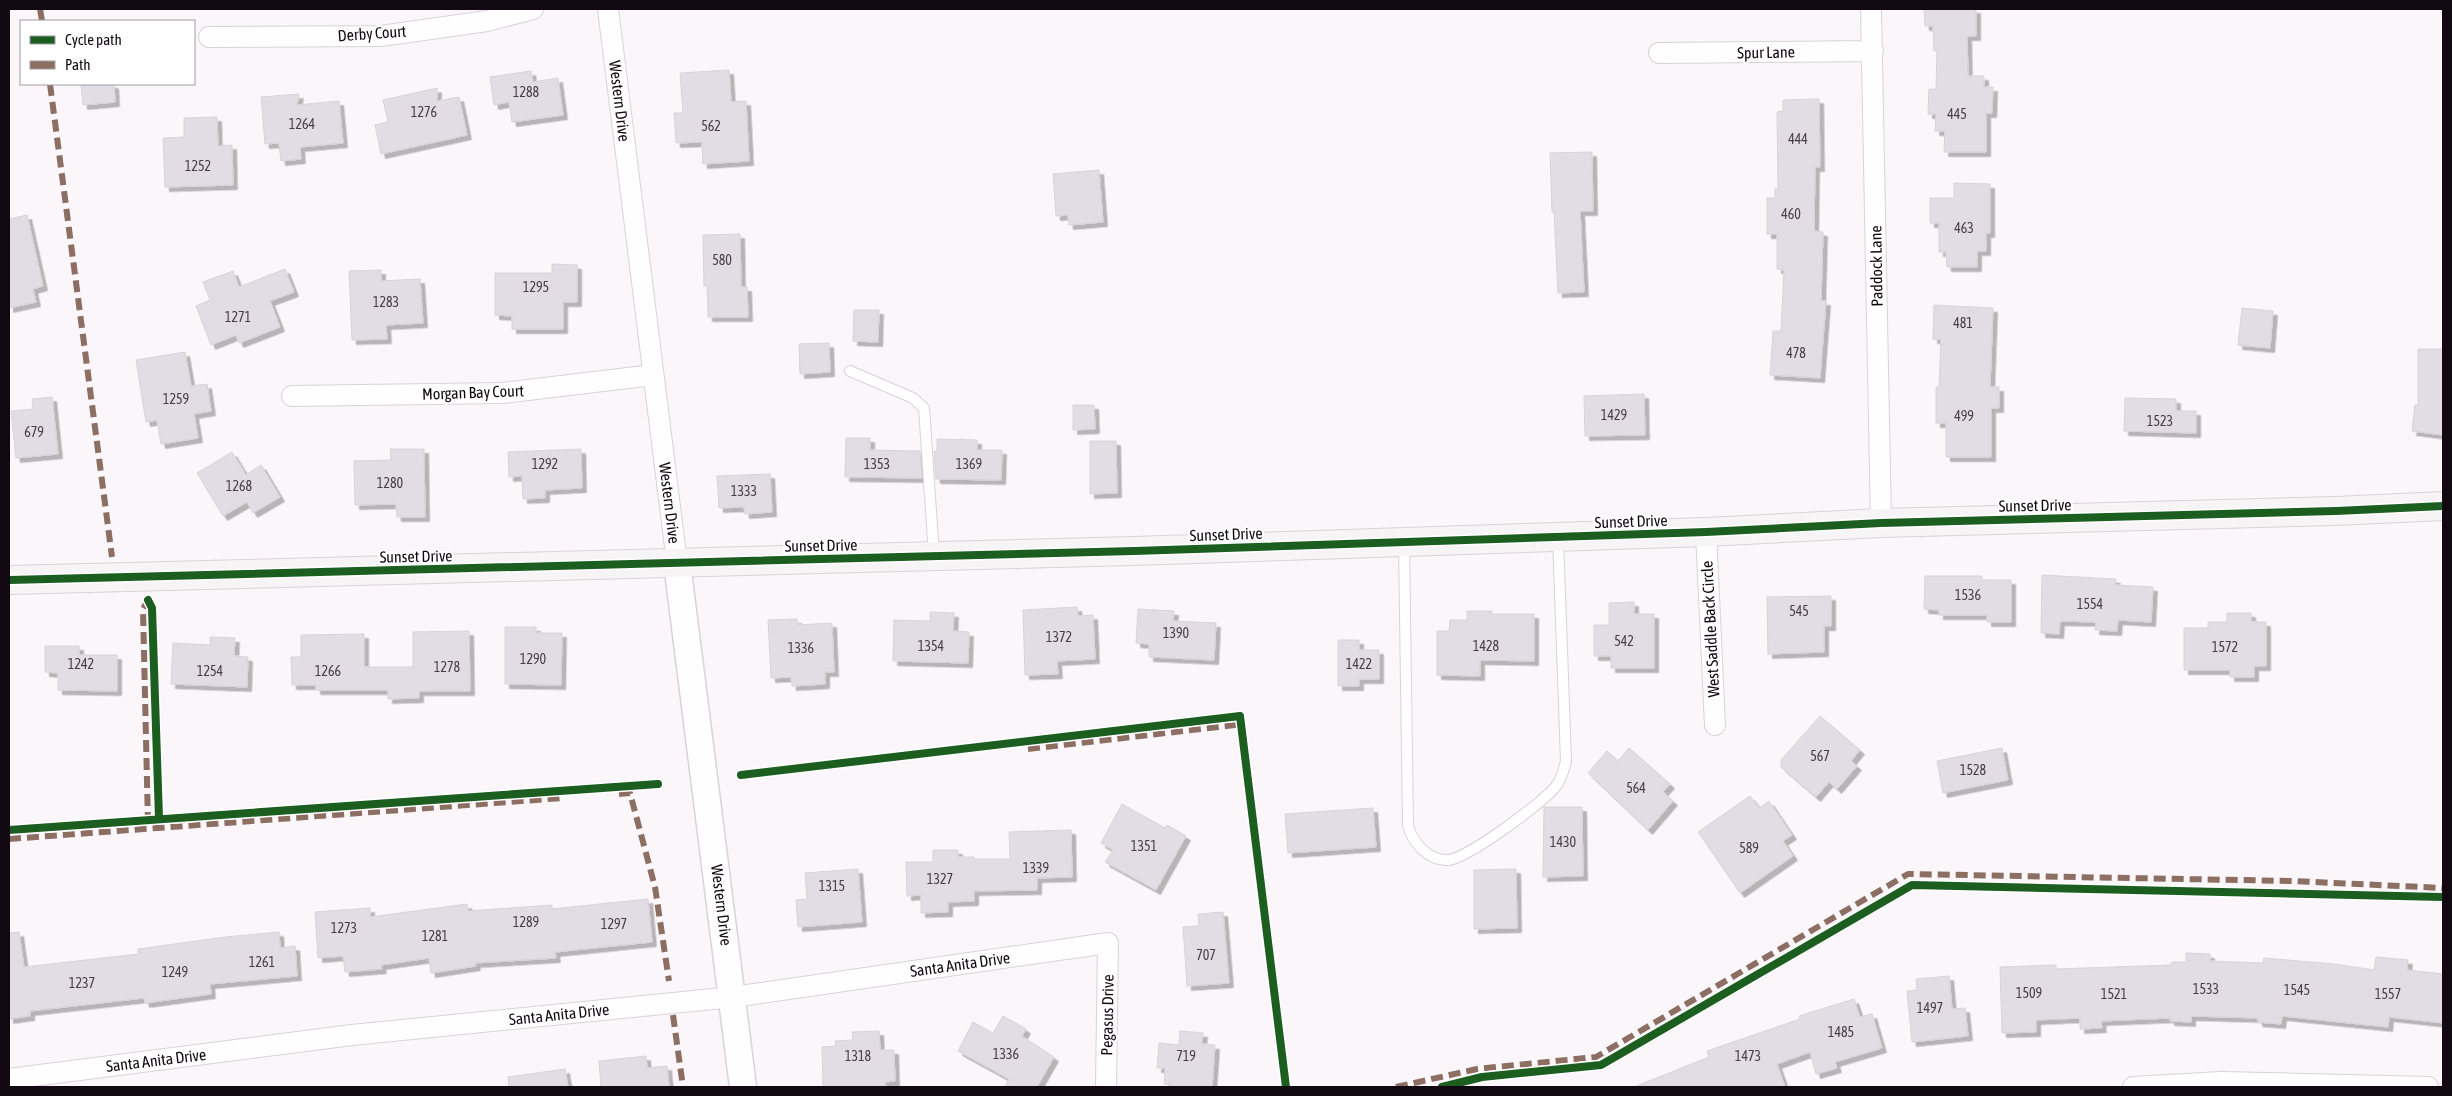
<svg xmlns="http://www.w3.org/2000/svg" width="2452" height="1096" font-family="'Asap Condensed',sans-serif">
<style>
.building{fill:#e2dde4;stroke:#d8d2da;filter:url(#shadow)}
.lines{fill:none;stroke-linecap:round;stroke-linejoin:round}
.service-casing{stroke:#dad2d9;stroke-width:12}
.minor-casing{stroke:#dad2d9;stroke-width:22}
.tertiary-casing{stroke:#dad2d9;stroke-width:29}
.secondary-casing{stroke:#dad2d9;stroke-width:30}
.service{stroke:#fefefe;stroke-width:10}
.minor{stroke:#fefefe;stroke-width:20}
.tertiary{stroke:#fefefe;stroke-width:26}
.secondary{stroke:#f7f4f6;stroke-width:28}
.quiet{stroke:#8d6e63;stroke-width:6;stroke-dasharray:12 6;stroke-linecap:butt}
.cycleway-casing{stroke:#fff;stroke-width:11}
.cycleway{stroke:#1b5e20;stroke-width:8}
.labels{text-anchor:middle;stroke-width:4.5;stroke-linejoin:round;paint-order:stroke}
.number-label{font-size:14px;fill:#473e47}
.street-label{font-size:16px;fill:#120811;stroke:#fff}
</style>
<defs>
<filter id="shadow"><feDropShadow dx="4.5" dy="4.5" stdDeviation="0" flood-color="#0004"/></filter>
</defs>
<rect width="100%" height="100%" fill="#faf6f9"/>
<path class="building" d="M1924 9H1976V36H1967L1968 76H1984V87H1993L1992 113H1986V152H1944L1945 131H1935L1936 114H1928L1929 89H1936L1937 51H1934L1933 26H1925Z
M729 70 731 102 746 101 749 161 703 164 702 142 676 143 674 113H683L680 73Z
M531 71 533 82 558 78 563 115 512 122 509 102 494 105 490 77Z
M81 84H114L115 102 83 105Z
M437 88V101L459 97 467 135 381 154 375 125 388 122 383 100Z
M299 94 297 105 339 101 343 143 300 147 301 159 281 161 279 143 265 144 261 97Z
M1819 99 1820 167H1815L1814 231 1823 232 1821 301H1826L1820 378 1770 375 1773 331H1781L1784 270 1777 269V234H1767V198H1775V189H1778L1777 112 1783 111V100Z
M217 117 218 146 232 145 233 185 165 187 163 138 184 137V118Z
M1592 152 1593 211H1580L1584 292 1558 293 1554 212H1552L1550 153Z
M1099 170 1103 222 1069 225 1068 215 1056 216 1053 174Z
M1954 183 1990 184V233H1986V251H1977V267H1947L1946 252H1939V223H1930V198H1954Z
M27 215 43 286 33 289 36 302 9 308V219Z
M740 234 741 287H747L748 317H708L707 286H704L703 235Z
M552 264 577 265V302H563V329H512V316L495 315V273H552Z
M285 269 294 292 270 301 280 327 239 343 236 335 211 345 196 306 210 300 203 282 233 271 239 287Z
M381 270V281L420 279 423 323 386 325 387 339 352 340 349 271Z
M1934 305 1993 308 1990 387H1999V408H1991V457H1946V423H1936V387H1939L1941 339H1933Z
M2242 308 2273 311 2270 348 2238 345Z
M854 310H879L878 342 853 341Z
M829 343 830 372 800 374 799 344Z
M2418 349H2443V435L2412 431 2415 405H2418Z
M185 352 191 386 207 384 211 411 194 414 198 438 161 444 157 420 146 422 136 360Z
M1644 394 1645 435 1585 436 1584 396Z
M52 397 58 454 16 458 11 411 33 409 32 399Z
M2125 398 2176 399V411H2196V433L2124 431Z
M1073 405H1094L1095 429 1073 430Z
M846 438H870V450L920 451 922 478 845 477Z
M937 439 977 440V450H1002L1001 480 936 479 934 451 937 452Z
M1090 441H1116L1117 493 1090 494Z
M390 449H424L425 517H397L396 504 355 505 354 461 391 460Z
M581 449 582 488 545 490V498L523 499 522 476 509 477 508 452Z
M232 452 246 475 261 465 280 497 253 513 247 502 223 516 197 473Z
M770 474 772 512 745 514 744 507 719 508 717 476Z
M2042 575 2116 579 2115 585 2153 587 2151 622 2118 620 2117 631 2095 630 2096 622 2060 621 2059 634 2041 633Z
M1925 576H1982V580H2011V622H1987V615H1939V610L1924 609Z
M1831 596V626H1824V652L1768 654 1767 597Z
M1634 602V614H1654V668H1611V656H1594V625H1609V603Z
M1077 607 1078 616 1093 615 1095 659 1057 661 1058 674 1025 675 1023 610Z
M1138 609 1174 611 1173 621 1216 623 1214 660 1149 657V644L1136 643Z
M1467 611H1492L1491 614H1534V661L1480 660V676L1437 675V631H1449L1450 620H1467Z
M930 612 954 613 953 631 969 632 968 663 893 661 894 620 930 621Z
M2227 613H2251V622H2266V666H2254V677H2230V670H2184V628H2208V622H2227Z
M797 619 798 625 832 623 834 672H825V684L792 686 791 677 771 678 768 620Z
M505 627H536V633H562L561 685 505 684Z
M469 631 470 691H419V698L388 699V690H316V685H292L291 657H301V635L364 634V667H413V632Z
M210 637 235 638 234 656 248 657 247 687 171 684 173 643 210 645Z
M1338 640H1359V650H1379V679H1359V686H1338Z
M45 646H79V655H117V691L58 690V673L45 672Z
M1820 716 1860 750 1851 761 1857 766 1837 789 1829 782 1816 797 1781 767V760Z
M1629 748 1670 784 1663 792 1673 801 1648 830 1588 773 1607 751 1618 761Z
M2002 748 2008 780 1943 793 1937 761Z
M1750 796 1759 808 1769 801 1792 835 1783 841 1793 856 1740 893 1698 832Z
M1122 804 1165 828 1167 825 1186 836 1156 890 1105 862 1113 850 1101 843Z
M1544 807H1582L1583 876 1543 877Z
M1373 808 1376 847 1288 853 1285 814Z
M1071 830 1072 877 1037 878V890L974 891V901L948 902V912L921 913V895L907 896 906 862H933V850H958V857H974V859H1010L1009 832Z
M858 869 862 922 798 927 796 900 807 899 805 873Z
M1516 869 1517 928 1474 929V870Z
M648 899 652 942 555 952 556 958 475 963 476 966 431 973 429 958 381 965 382 969 345 972 343 956 318 958 315 912 370 908V917L467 904 468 911 552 905V909Z
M1223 912 1229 983 1187 986 1183 927 1199 926 1198 914Z
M19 932 24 967 138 954V949L225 937 279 932 280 948 295 946 297 976 210 984 211 994 145 1003 144 998 30 1011V1016L9 1019V933Z
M2186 953 2210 954V961L2263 963 2264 958 2334 964 2374 970 2376 957 2408 960 2407 970 2443 974V1023L2389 1017 2388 1027 2282 1016 2281 1024 2258 1022V1018L2191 1016V1022L2170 1021V1018L2101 1021 2102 1028 2080 1029V1018L2036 1020V1032L2002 1033 2000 967 2056 965V969L2171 965 2172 962H2186Z
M1949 976 1952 1009 1965 1008 1968 1036 1912 1042 1907 991 1917 990 1916 979Z
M1854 999 1860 1017 1872 1014 1882 1048 1835 1062 1837 1068 1816 1074 1810 1052 1777 1064 1785 1087H1634L1709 1057 1707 1051 1800 1019 1799 1016Z
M1003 1016 1026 1029 1022 1036 1054 1057 1037 1087H1005L1009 1079 958 1051 973 1022 993 1033Z
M879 1031 880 1050H894L895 1081 885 1082 886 1087H823L822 1047 836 1046 835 1041 853 1040 852 1032Z
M1180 1031 1203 1033 1202 1044 1215 1045 1212 1087H1171V1085L1164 1084 1165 1068H1157L1159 1043 1179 1045Z
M646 1056 647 1068 667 1066 669 1087H601L599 1061Z
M565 1069 568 1087H509L508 1077Z"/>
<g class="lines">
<g class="service-casing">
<path id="service" d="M850 371 913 398 924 408 934 555
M1404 543 1408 825C1412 842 1428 861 1448 860 1467 859 1544 802 1557 785 1562 778 1564 769 1566 761L1558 537"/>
</g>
<g class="minor-casing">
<path id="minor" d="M608 9 677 563
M1871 9 1881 523
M209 37 381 36 487 21 533 9
M1659 53 1873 51
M292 396 503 393 653 375
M1706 532 1715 725
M9 1079 352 1035 733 997 1108 943 1106 1087
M2133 1087 2221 1082 2428 1087"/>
</g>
<g class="tertiary-casing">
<path id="tertiary" d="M677 563 743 1087"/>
</g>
<g class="secondary-casing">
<path id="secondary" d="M9 580 1134 551 1706 532 1881 523 2336 511 2443 506"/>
</g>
<use href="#service" class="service"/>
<use href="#minor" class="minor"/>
<use href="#tertiary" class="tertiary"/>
<use href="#secondary" class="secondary"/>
<path class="quiet" d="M40 9 42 21
M50 84 112 557
M1028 749 1244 724
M619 794 630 793 655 887 669 981
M148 824 143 609 148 600
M9 839 562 798
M673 1015 683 1087
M1396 1087 1477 1069 1596 1057 1908 874 2292 881 2443 888"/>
<g class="cycleway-casing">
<path id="cycleway" d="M9 580 1134 551 1706 532 1881 523 2336 511 2443 506
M148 600 152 608 159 818
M741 775 1240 716 1286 1087
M9 830 658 784
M1442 1087 1482 1077 1601 1065 1912 885 2443 897"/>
</g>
<use href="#cycleway" class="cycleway"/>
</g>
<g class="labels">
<g class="number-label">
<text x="526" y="97">1288</text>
<text x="424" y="117">1276</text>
<text x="1957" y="119">445</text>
<text x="302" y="129">1264</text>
<text x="711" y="131">562</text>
<text x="1798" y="144">444</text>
<text x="198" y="171">1252</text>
<text x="1791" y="219">460</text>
<text x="1964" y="233">463</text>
<text x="722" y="265">580</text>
<text x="536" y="292">1295</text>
<text x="386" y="307">1283</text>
<text x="238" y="322">1271</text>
<text x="1963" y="328">481</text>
<text x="1796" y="358">478</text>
<text x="176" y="404">1259</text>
<text x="1614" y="420">1429</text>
<text x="1964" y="421">499</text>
<text x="2160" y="426">1523</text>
<text x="34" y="437">679</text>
<text x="545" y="469">1292</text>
<text x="877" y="469">1353</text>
<text x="969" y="469">1369</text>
<text x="390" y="488">1280</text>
<text x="239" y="491">1268</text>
<text x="744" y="496">1333</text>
<text x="1968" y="600">1536</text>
<text x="2090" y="609">1554</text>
<text x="1799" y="616">545</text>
<text x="1176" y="638">1390</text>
<text x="1059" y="642">1372</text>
<text x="1624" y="646">542</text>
<text x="931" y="651">1354</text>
<text x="1486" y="651">1428</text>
<text x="2225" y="652">1572</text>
<text x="801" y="653">1336</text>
<text x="533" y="664">1290</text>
<text x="81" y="669">1242</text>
<text x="1359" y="669">1422</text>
<text x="447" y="672">1278</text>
<text x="210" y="676">1254</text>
<text x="328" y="676">1266</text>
<text x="1820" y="761">567</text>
<text x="1973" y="775">1528</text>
<text x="1636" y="793">564</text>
<text x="1563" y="847">1430</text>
<text x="1144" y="851">1351</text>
<text x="1749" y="853">589</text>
<text x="1036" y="873">1339</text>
<text x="940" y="884">1327</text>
<text x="832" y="891">1315</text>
<text x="526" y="927">1289</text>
<text x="614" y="929">1297</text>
<text x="344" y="933">1273</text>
<text x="435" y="941">1281</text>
<text x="1206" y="960">707</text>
<text x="262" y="967">1261</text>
<text x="175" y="977">1249</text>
<text x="82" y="988">1237</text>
<text x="2206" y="994">1533</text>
<text x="2297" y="995">1545</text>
<text x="2029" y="998">1509</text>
<text x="2114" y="999">1521</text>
<text x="2388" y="999">1557</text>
<text x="1930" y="1013">1497</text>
<text x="1841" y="1037">1485</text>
<text x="1006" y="1059">1336</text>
<text x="858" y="1061">1318</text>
<text x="1186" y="1061">719</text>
<text x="1748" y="1061">1473</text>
</g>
<g class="street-label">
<text transform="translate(372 33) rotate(-4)" y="6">Derby Court</text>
<text transform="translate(1766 52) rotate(-1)" y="6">Spur Lane</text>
<text transform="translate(620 101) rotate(83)" y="6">Western Drive</text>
<text transform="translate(1876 266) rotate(-91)" y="6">Paddock Lane</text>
<text transform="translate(473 392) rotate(-2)" y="6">Morgan Bay Court</text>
<text transform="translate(670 503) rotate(83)" y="6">Western Drive</text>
<text transform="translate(2035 505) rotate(-1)" y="6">Sunset Drive</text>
<text transform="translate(1631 521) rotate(-2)" y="6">Sunset Drive</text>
<text transform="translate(1226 534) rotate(-2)" y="6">Sunset Drive</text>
<text transform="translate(821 545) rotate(-1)" y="6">Sunset Drive</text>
<text transform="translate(416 556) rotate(-1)" y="6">Sunset Drive</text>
<text transform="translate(1710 629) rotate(-93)" y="6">West Saddle Back Circle</text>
<text transform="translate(722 905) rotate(83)" y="6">Western Drive</text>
<text transform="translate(960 964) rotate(-8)" y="6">Santa Anita Drive</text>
<text transform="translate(559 1014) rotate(-6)" y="6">Santa Anita Drive</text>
<text transform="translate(1107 1015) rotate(-89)" y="6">Pegasus Drive</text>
<text transform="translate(156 1060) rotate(-7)" y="6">Santa Anita Drive</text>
</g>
</g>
<rect width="2452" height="1096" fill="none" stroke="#120811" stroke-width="20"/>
<rect x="20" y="20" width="175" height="65" fill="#ffffff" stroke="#a09ca0"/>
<rect x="30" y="36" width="25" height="8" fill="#1b5e20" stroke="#a09ca0"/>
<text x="65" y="45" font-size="15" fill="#120811">Cycle path</text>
<rect x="30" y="61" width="25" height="8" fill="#8d6e63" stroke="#a09ca0"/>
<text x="65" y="70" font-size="15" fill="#120811">Path</text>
</svg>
